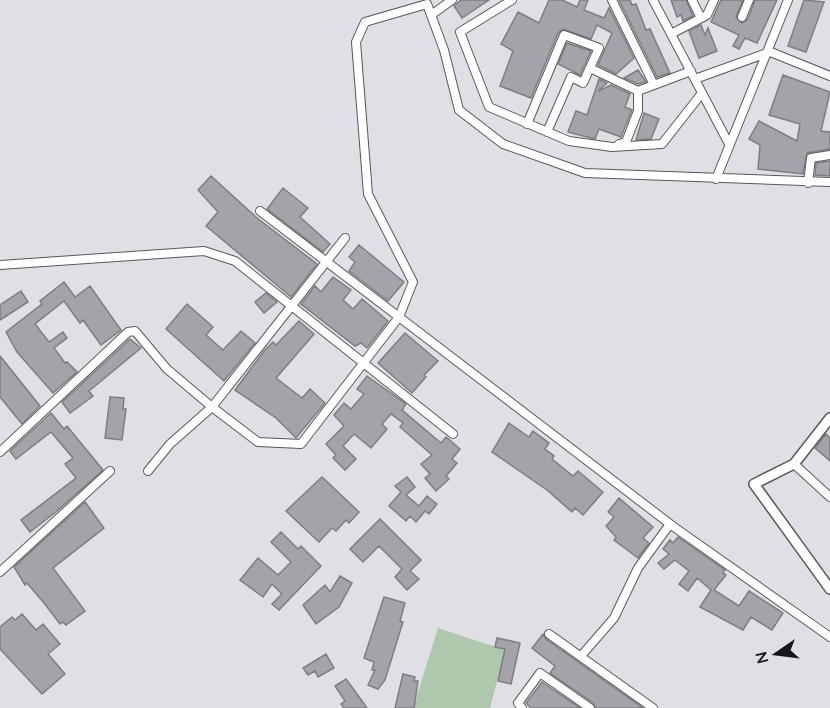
<svg xmlns="http://www.w3.org/2000/svg" width="830" height="708" font-family="Quicksand,sans-serif">
<style>
.green{fill:#adc8ac}
.building{fill:#a4a3a9;stroke:#7d7d82;stroke-width:1.5}
.lines{fill:none;stroke-linecap:round;stroke-linejoin:round}
.minor-casing{stroke:#58585c;stroke-width:10}
.tertiary-casing{stroke:#58585c;stroke-width:12}
.minor{stroke:#fff;stroke-width:8}
.tertiary{stroke:#fff;stroke-width:9}
</style>
<rect width="100%" height="100%" fill="#e0dfe5"/>
<path class="green" d="M438 628 505 650 490 708H413Z"/>
<path class="building" d="M461 0H489L462 18 454 6Z
M549 0H562L577 7 580 0H588L584 10 604 18 609 8 634 58 616 74 598 65 612 33 597 25 591 39 563 29 558 33 531 98 500 86 513 51 501 44 518 12 539 23Z
M619 0H630L632 5 636 4 646 30 650 29 670 73 657 77Z
M671 0H686L693 16 683 21 681 15 677 17Z
M721 0H743L736 17 742 23 748 19 755 0H777L757 43 745 38 739 49 733 46 739 35 711 22Z
M804 0 824 2 806 52 788 46Z
M701 25 705 35 708 28 717 51 699 58 689 31Z
M567 43 591 51 580 75 558 64Z
M638 70 646 82 638 84 624 78Z
M783 75 830 92 821 131 830 132V149L807 153 803 174 758 169 760 145 749 139 759 121 797 141 800 124 769 115Z
M599 79 607 83 598 91 611 85 630 94 625 107 632 110 621 137 599 129 595 139 568 132 576 111 587 115Z
M644 113 659 119 651 139 636 140Z
M830 161V176L815 175 816 163Z
M211 176 257 218 317 264 291 297 206 226 218 212 198 190Z
M283 188 308 208 300 217 330 244 323 252 267 209Z
M359 245 404 282 388 301 349 271 355 262 349 257Z
M333 277 351 290 343 300 353 309 362 299 388 321 367 348 361 343 355 346 301 304 315 286 321 292Z
M64 282 75 297 90 286 121 330 101 345 83 320 80 323 64 301 35 324 49 342 63 332 67 338 54 348 65 363 67 362 77 372 53 393 17 352 6 332 42 304 40 301Z
M21 291 28 302 0 320V305Z
M266 293 277 302 264 313 255 302Z
M187 304 213 327 206 335 223 350 241 331 255 343 224 381 166 329Z
M299 321 314 334 276 378 302 398 310 389 325 403 296 438 276 418 235 390 264 351 273 342 276 345Z
M405 333 438 361 424 375 426 377 412 393 378 363Z
M130 339 141 348 89 391 93 396 70 413 62 402Z
M0 356 40 406 22 424 0 397Z
M367 376 406 404 402 410 441 443 446 437 460 449 452 459 457 463 446 476 449 479 436 491 425 478 430 474 421 464 432 455 400 427 403 423 391 414 382 424 387 429 371 448 354 434 343 446 356 459 345 470 333 458 336 455 326 444 344 426 334 415 344 403 351 409 364 394 357 389Z
M110 397 124 398 123 409H126L122 440 105 438Z
M51 413 64 429 67 426 103 470 57 511 30 532 21 520 76 478 65 464 73 458 51 432 16 459 10 451Z
M509 423 529 437 533 431 549 443 545 449 554 456 552 459 573 476 578 471 603 492 583 515 575 508 572 512 547 490 492 452Z
M826 434 830 438V461L815 448Z
M322 477 359 512 349 523 346 520 336 531 332 528 319 542 286 511Z
M407 477 415 487 406 495 419 506 427 496 437 504 429 514 425 511 416 522 410 516 406 521 389 506 401 492 395 486Z
M619 498 653 527 643 538 649 543 638 558 614 540 616 537 606 526 614 517 608 512Z
M85 502 104 528 53 568 85 611 66 625 63 622 60 624 44 603 27 583 25 585 14 567Z
M380 519 421 560 410 571 419 579 407 590 395 577 402 569 379 546 363 562 350 549Z
M281 532 298 549 301 546 321 566 279 610 272 604 282 594 272 584 263 597 240 580 258 558 278 575 291 562 271 542Z
M678 537 725 570 723 573 726 575 714 590 739 606 749 591 783 613 772 630 751 617 743 630 700 607 711 590 697 578 688 591 679 584 689 571 675 560 664 569 658 563 669 554 663 549 670 540 673 543Z
M340 576 352 583 339 607 316 624 303 605 325 585 330 592Z
M384 597 405 603 400 621 403 622 385 680 378 689 368 685 375 670H372L374 662 364 658Z
M22 614 36 630 43 624 60 644 48 654 65 674 42 694 0 649V627L12 617 15 620Z
M543 634 546 639 643 708H596L593 703 550 673 555 666 532 648Z
M497 638 520 643 511 684 498 681 505 649 495 647Z
M326 654 334 668 318 677 315 671 308 675 303 668Z
M403 674 415 677 414 681H418L414 708H395Z
M346 679 357 694 367 708H344L341 704 345 701 335 686Z
M542 682 580 708H531L526 703Z"/>
<g class="lines">
<g class="minor-casing">
<path id="minor" d="M512 0 460 32 489 107 569 141 612 147 662 144 702 93
M612 0 654 85
M653 0 729 144
M692 0 701 18
M431 15 452 0
M742 17 749 0
M671 34 707 15 714 0
M768 51 830 76
M590 68 638 91 691 71
M695 79 767 53
M527 124 564 35 599 48 583 83 571 77 547 132
M619 144 626 142 638 111V91
M716 179 788 0
M808 183 811 158 830 155
M260 211 399 317 413 282 368 194 356 42 365 22 427 4 444 50 459 110 503 144 585 173 830 182
M345 238 212 407 258 442 301 444 399 317 674 527 830 637
M0 265 204 251 235 261 453 434
M0 452 128 332 135 331 167 369 212 407 170 444 148 471
M794 464 830 497
M0 572 110 471
M549 634 653 708
M581 656 614 618 638 568 670 524
M522 708 518 703 540 673 590 708"/>
</g>
<g class="tertiary-casing">
<path id="tertiary" d="M830 418 794 464 754 484 830 589"/>
</g>
<use href="#minor" class="minor"/>
<use href="#tertiary" class="tertiary"/>
</g>
<g transform="translate(776 654) rotate(256)" stroke="#e0dfe5" stroke-width="4.5" paint-order="stroke">
<path d="M0-4.5L10 22L0 15L-10 22Z" fill="#171719"/>
<text y="-9" font-size="16" font-weight="bold" text-anchor="middle" fill="#171719">N</text>
</g>
</svg>
